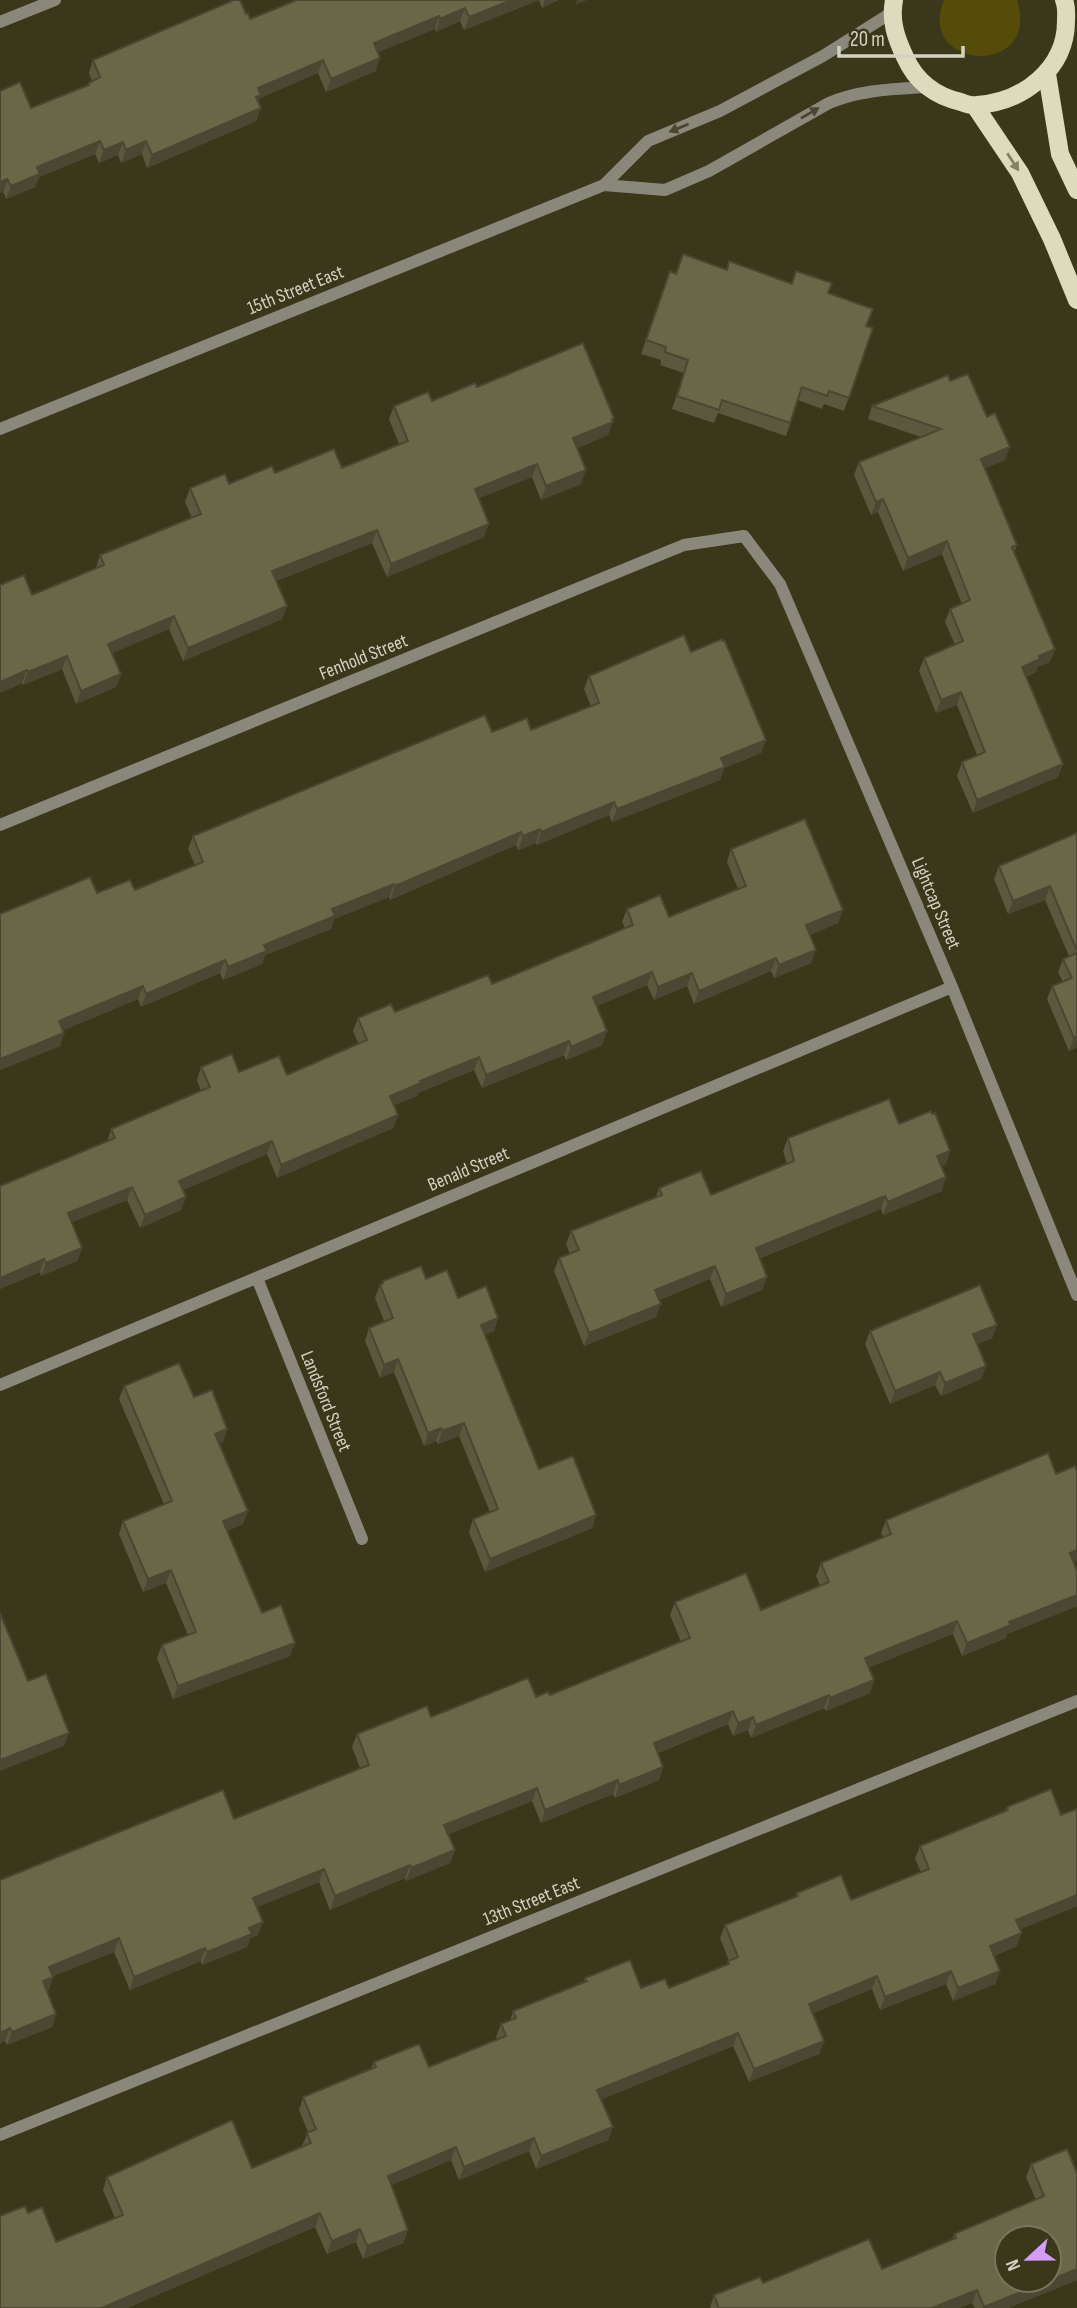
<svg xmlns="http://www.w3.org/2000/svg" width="1077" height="2308" font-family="'Sofia Sans Condensed',sans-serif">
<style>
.green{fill:#564c09}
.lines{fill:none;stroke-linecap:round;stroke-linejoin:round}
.minor{stroke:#8a887b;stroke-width:12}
.major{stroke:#dedabe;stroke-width:18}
.wall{fill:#5b583e}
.shaded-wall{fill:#4a4732}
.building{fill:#6a6648;stroke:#4a4732;stroke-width:2;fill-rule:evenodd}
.oneway{fill:#4b472e}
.oneway2{fill:#848064}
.labels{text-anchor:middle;stroke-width:6;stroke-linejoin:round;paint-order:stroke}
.street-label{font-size:19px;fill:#d4d2c2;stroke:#3b371b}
</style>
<rect width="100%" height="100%" fill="#3b371b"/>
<path class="green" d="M944 0H1017C1042 78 915 71 944 0Z"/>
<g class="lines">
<path class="minor" d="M0 22 55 0
M604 185 665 190 709 171 829 103C859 90 893 89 925 87
M0 429 604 185 648 141 720 111 823 56 891 13
M0 825 684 545 744 536 780 584 952 987 1077 1295
M257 1278 362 1539
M0 1385 952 987
M0 2135 1077 1701"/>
<path class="major" d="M894 0C890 21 896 38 905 57 916 82 935 96 961 102 966 104 972 106 977 105 1023 102 1066 69 1066 21 1066 14 1067 7 1064 0
M1047 74 1060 154 1077 190
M975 106 1020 173 1052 239 1077 300"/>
</g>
<path class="wall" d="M297 0H559L542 8 539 0 464 30 460 21 436 32 435 29 378 52 376 71 326 92 318 73 260 98 258 102 261 108 256 121 147 168 142 154 121 163 118 155 99 163 95 154 39 177 35 187 6 199 3 192 31 108 87 85 89 83 92 81 89 73 93 60 246 14 250 19Z
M726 270 792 284 828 293 866 326 873 328 844 411 824 404 822 409 798 400 786 436 718 413 714 423 672 409 684 373 660 365 661 360 641 354 670 271 676 273Z
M950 381 1005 460 985 468 1017 545 1014 552 1055 649 1050 662 1037 667 1036 672 1026 677 1063 764 1058 777 973 813 957 776 962 762 977 755 957 705 936 713 919 671 924 658 955 645 945 622 950 609 962 604 942 554 903 571 878 512 871 515 854 475 859 462 921 437 868 419 872 406Z
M477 387 614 418 608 435 577 448 581 484 541 500 532 477 479 498 484 537 387 577 372 543 276 581 287 606 282 619 183 661 169 629 112 653 121 674 116 687 76 704 62 669 23 685 22 683 0 693V585L32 595 96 568 100 555 192 518 185 502 190 488 229 484 275 473 342 468 399 444 389 419 394 406 432 401Z
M684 635 691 652 722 639 723 641H725L766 740 761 753 724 768 720 780 612 822 609 815 537 845 536 843 518 850 516 845 390 900 389 897 334 919 331 929 265 955 262 964 223 980 220 973 141 1007 138 999 63 1030 64 1033 60 1046 0 1070V914L90 877 97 893 130 880 135 890 195 865 188 849 193 836 485 715 492 732 527 718 531 730 591 706 584 689 589 676Z
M1077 833V1047L1069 1051 1047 999 1052 986 1063 982 1058 972 1063 959 1069 956 1045 900 1008 914 994 879 999 866Z
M731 849 838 923 810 935 811 963 774 978 771 971 694 1004 687 986 654 1000 647 985 597 1006 607 1031 602 1045 566 1060 564 1055 482 1088 474 1070 418 1093 417 1096 394 1105 398 1115 393 1128 277 1178 267 1154 183 1190 186 1197 181 1210 140 1228 127 1200 72 1222 82 1248 77 1261 41 1276 40 1272 0 1289V1186L107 1142 111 1129 201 1091 197 1080 201 1067 239 1072 287 1075 358 1043 353 1031 358 1018 395 1012 492 984 625 928 622 922 627 909 669 917 738 889 727 862Z
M899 1124 950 1151 946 1164 941 1166 942 1191 883 1215 881 1209 760 1258 767 1277 762 1290 721 1307 710 1279 659 1300 656 1317 584 1346 554 1271 559 1258 570 1254 566 1244 571 1231 656 1197 659 1188 711 1195 787 1164 783 1151 788 1138Z
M426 1279 458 1298 498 1318 494 1331 484 1335 539 1469 596 1515 592 1528 485 1572 469 1532 473 1519 490 1512 459 1436 438 1444 436 1441 424 1446 394 1372 380 1378 365 1341 369 1328 384 1321 375 1298 380 1285 381 1284 383 1281Z
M997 1325 992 1338 977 1344 986 1366 981 1379 941 1396 935 1385 890 1404 865 1344 870 1331Z
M124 1386 194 1397 227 1429 223 1442 219 1443 243 1524 227 1531 262 1613 290 1656 173 1699 157 1658 162 1645 188 1635 166 1583 143 1592 119 1534 123 1521 164 1504 119 1399Z
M886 1520 1077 1561 1074 1563 1077 1571V1606L1007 1634 1006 1638 962 1656 953 1634 869 1667 874 1680 870 1693 826 1711 824 1708 751 1738 748 1730 733 1736 728 1724 658 1753 663 1767 659 1780 615 1798 613 1794 541 1823 532 1801 448 1834 455 1850 450 1863 406 1881 405 1878 330 1910 319 1882 257 1907 258 1935 250 1938 247 1947 202 1965 201 1961 130 1990 114 1952 53 1976 49 1990 47 1991 56 2014 52 2027 7 2045 5 2041 0 1880 234 1819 360 1768 352 1747 357 1734 431 1717 550 1695 681 1642 670 1615 675 1602 761 1610 820 1586 816 1576 821 1563 883 1537 881 1533Z
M1007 1807 1061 1815 1077 1809V1906L1020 1929 1017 1946 994 1956 1000 1971 995 1984 953 2001 946 1984 880 2010 872 1989 813 2013 824 2041 819 2054 749 2082 733 2046 601 2099 613 2127 608 2140 536 2169 529 2151 459 2180 451 2160 391 2185 408 2230 403 2243 363 2259 356 2242 327 2254 315 2227 127 2308H0L28 2213 56 2242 115 2218 103 2190 107 2177 252 2168 302 2146 308 2132 299 2110 303 2097 371 2069 374 2062 429 2067 497 2039 496 2037 501 2024 510 2021 513 2011 584 1983 585 1978 641 1988H669L727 1965 728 1961H729L720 1938 725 1925 796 1896 797 1893 851 1900 921 1872 915 1859 920 1846 1005 1811Z
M1031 2164 1077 2173V2280L1008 2308H975L972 2303 959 2308H710L714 2295 763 2283 882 2269 952 2240 954 2234 1036 2200 1026 2177Z"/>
<path class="shaded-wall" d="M512 0H539L464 30 469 17Z
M545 0H559L542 8Z
M577 0H587L575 5Z
M465 8 460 21 436 32 440 19Z
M439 16 435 29 369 56 374 43Z
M380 58 376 71 326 92 331 79Z
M323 60 318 73 260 98 256 108 258 88Z
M261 108 256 121 147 168 152 155Z
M100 141 95 154 39 177 35 187 6 199 11 186 37 167Z
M146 141 142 154 121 163 126 150Z
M123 142 118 155 99 163 104 150Z
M7 179 3 192 0 193V182Z
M614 418 608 435 568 451 573 438Z
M1010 447 1005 460 977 472 981 459Z
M537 464 532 477 470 502 475 489Z
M586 470 581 484 541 500 546 486Z
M883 499 878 512 871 515 876 502Z
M489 524 484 537 387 577 391 564Z
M377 530 372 543 267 584 272 571Z
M947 541 942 554 903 571 908 558Z
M287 606 282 619 183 661 188 648Z
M174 616 169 629 104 657 108 644Z
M1055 649 1050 662 1037 667 1036 672 1017 680 1022 667 1039 656Z
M67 656 62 669 23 685 28 672Z
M27 670 22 683 0 693V682Z
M121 674 116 687 76 704 81 691Z
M961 692 957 705 936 713 941 700Z
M766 740 761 753 724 768 720 780 612 822 617 809 721 758Z
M1063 764 1058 777 973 813 977 800Z
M614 802 609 815 537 845 541 832Z
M540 829 536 843 518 850 523 836Z
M521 832 516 845 390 900 395 886Z
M394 884 389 897 334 919 331 929 265 955 262 964 223 980 228 967 264 945 332 909Z
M1050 886 1045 900 1008 914 1013 901Z
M843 910 838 923 801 938 806 925Z
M816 950 811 963 774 978 779 965Z
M776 958 771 971 694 1004 699 991Z
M225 960 220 973 141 1007 146 994Z
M652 972 647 985 588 1010 593 997Z
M692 973 687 986 654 1000 658 987Z
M143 986 138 999 55 1034 59 1021Z
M607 1031 602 1045 566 1060 571 1047Z
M64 1033 60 1046 0 1070V1059Z
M1077 1036V1047L1069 1051 1074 1038Z
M569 1041 564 1055 482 1088 486 1075Z
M479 1057 474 1070 418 1093 417 1096 385 1109 390 1096 420 1081Z
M398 1115 393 1128 277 1178 281 1165Z
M272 1141 267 1154 174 1194 179 1181Z
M950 1151 946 1164 932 1169 937 1156Z
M946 1177 942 1191 883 1215 888 1202Z
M132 1187 127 1200 63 1226 68 1213Z
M885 1196 881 1209 751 1261 756 1248Z
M186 1197 181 1210 140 1228 145 1215Z
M82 1248 77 1261 41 1276 46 1263Z
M44 1259 40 1272 0 1289V1278Z
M715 1266 710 1279 650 1303 655 1290Z
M767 1277 762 1290 721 1307 726 1294Z
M661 1304 656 1317 584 1346 589 1333Z
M498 1318 494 1331 476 1338 481 1325Z
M997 1325 992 1338 968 1348 973 1334Z
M398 1359 394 1372 380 1378 384 1365Z
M986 1366 981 1379 941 1396 945 1383Z
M940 1372 935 1385 890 1404 895 1391Z
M464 1423 459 1436 438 1444 442 1431Z
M441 1428 436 1441 424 1446 428 1433Z
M227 1429 223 1442 210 1447 215 1434Z
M248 1511 243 1524 218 1534 223 1521Z
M596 1515 592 1528 485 1572 490 1559Z
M1077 1550V1561L1065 1566 1070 1553Z
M171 1570 166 1583 143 1592 148 1579Z
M1077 1595V1606L1007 1634 1006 1638 962 1656 967 1643 1009 1622Z
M957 1621 953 1634 861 1671 865 1658Z
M295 1643 290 1656 173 1699 178 1686Z
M874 1680 870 1693 826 1711 830 1698Z
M829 1695 824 1708 751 1738 756 1725Z
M733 1711 728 1724 649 1756 654 1743Z
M753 1717 748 1730 733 1736 738 1723Z
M69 1733 64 1746 0 1771V1760Z
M663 1767 659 1780 615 1798 619 1785Z
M618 1780 613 1794 541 1823 545 1810Z
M537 1788 532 1801 440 1838 444 1825Z
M455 1850 450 1863 406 1881 411 1868Z
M410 1865 405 1878 330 1910 335 1896Z
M324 1869 319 1882 248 1911 253 1898Z
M1077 1895V1906L1012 1933 1016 1920Z
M263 1922 258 1935 250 1938 247 1947 202 1965 207 1952 249 1928Z
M1022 1933 1017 1946 985 1959 990 1946Z
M119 1938 114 1952 44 1980 49 1967Z
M205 1948 201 1961 130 1990 134 1977Z
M951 1971 946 1984 880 2010 885 1997Z
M1000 1971 995 1984 953 2001 958 1988Z
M877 1976 872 1989 804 2017 809 2004Z
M53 1977 49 1990 38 1994 43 1981Z
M56 2014 52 2027 7 2045 12 2032Z
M10 2028 5 2041 0 2044V2033Z
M738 2033 733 2046 593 2103 597 2090Z
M824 2041 819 2054 749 2082 754 2069Z
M613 2127 608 2140 536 2169 541 2156Z
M534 2138 529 2151 459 2180 464 2167Z
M456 2147 451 2160 383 2189 388 2176Z
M320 2213 315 2227 127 2308H102Z
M360 2229 356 2242 327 2254 332 2241Z
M408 2230 403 2243 363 2259 367 2246Z
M1077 2269V2280L1008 2308H984V2307Z
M977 2290 972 2303 959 2308H932Z"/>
<path class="building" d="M234 0H240L246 14 248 13 250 19 297 0H512L469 17 465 8 440 19 439 16 374 43 380 58 331 79 323 60 258 88 261 95 256 97 261 108 152 155 146 141 126 150 123 142 104 150 100 141 37 167 40 174 11 186 7 179 0 182V91L20 82 31 108 89 85V83L100 77 93 60Z
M683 254 727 270 729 261 792 284 796 271 832 283 828 293 873 309 866 326 873 328 849 398 829 391 827 396 802 387 790 423 722 400 719 410 677 396 688 360 665 352 666 347 646 340 670 271 676 274Z
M583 343 614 418 612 419 613 422 573 438 586 470 546 486 537 464 475 489 489 524 391 564 377 530 272 571 287 606 188 648 174 616 108 644 121 674 81 691 67 656 28 672 27 670 0 682V585L24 575 32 595 104 565 100 555 201 514 190 488 225 474 229 484 272 466 275 473 334 449 342 468 408 441 394 406 428 392 432 401 475 383 477 387Z
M968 374 987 417 995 413 1010 447 981 459 1017 545 1012 547 1055 649 1039 656 1040 659 1022 667 1063 764 977 800 962 762 985 752 961 692 941 700 924 658 963 641 950 609 970 600 947 541 908 558 883 499 876 502 859 462 941 429 872 406 948 375 950 381Z
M684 635 691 652 722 639 723 641H725L766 740 721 758 725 767 617 809 614 802 541 832 540 829 523 836 521 832 395 886 394 884 332 909 335 916 264 945 267 951 228 967 225 960 146 994 143 986 59 1021 64 1033 0 1059V914L90 877 97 893 130 880 135 890 203 862 193 836 485 715 492 732 527 718 531 730 599 703 589 676Z
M805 819 843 910 806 925 816 950 779 965 776 958 699 991 692 973 658 987 652 972 593 997 607 1031 571 1047 569 1041 486 1075 479 1057 420 1081 421 1083 390 1096 398 1115 281 1165 272 1141 179 1181 186 1197 145 1215 132 1187 68 1213 82 1248 46 1263 44 1259 0 1278V1186L115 1138 111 1129 210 1087 201 1067 232 1054 239 1072 279 1056 287 1075 367 1040 358 1018 391 1004 395 1012 488 975 492 984 633 925 627 909 660 895 669 917 746 886 731 849Z
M1077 833V951L1050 886 1013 901 999 866Z
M1077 953V1036L1074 1038 1052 986 1072 978 1063 959Z
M889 1099 899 1124 931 1111 932 1114 935 1113 950 1151 937 1156 946 1177 888 1202 885 1196 756 1248 767 1277 726 1294 715 1266 655 1290 661 1304 589 1333 559 1258 579 1250 571 1231 662 1195 659 1188 701 1171 711 1195 794 1161 788 1138Z
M421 1266 426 1279 447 1270 458 1298 486 1286 498 1318 481 1325 539 1469 573 1456 596 1515 490 1559 473 1519 498 1509 464 1423 442 1431 441 1428 428 1433 398 1359 384 1365 369 1328 393 1318 380 1285 383 1283V1281Z
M980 1285 997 1325 973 1334 986 1366 945 1383 940 1372 895 1391 870 1331Z
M179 1363 194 1397 212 1390 227 1429 215 1434 248 1511 223 1521 262 1613 281 1605 295 1643 178 1686 162 1645 196 1632 171 1570 148 1579 123 1521 172 1501 124 1386Z
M1048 1453 1056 1474 1075 1466 1077 1471V1550L1070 1553 1077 1571V1595L1009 1622 1011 1625 967 1643 957 1621 865 1658 874 1680 830 1698 829 1695 756 1725 753 1717 738 1723 733 1711 654 1743 663 1767 619 1785 618 1780 545 1810 537 1788 444 1825 455 1850 411 1868 410 1865 335 1896 324 1869 253 1898 263 1922 249 1928 252 1934 207 1952 205 1948 134 1977 119 1938 49 1967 53 1977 43 1981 56 2014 12 2032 10 2028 0 2033V1880L223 1790 234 1819 369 1765 357 1734 427 1706 431 1717 528 1678 536 1697 548 1692 550 1695 690 1638 675 1602 746 1573 761 1610 829 1582 821 1563 891 1534 886 1520Z
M0 1613 28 1681 46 1674 69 1733 0 1760Z
M1051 1789 1061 1815 1077 1809V1895L1016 1920 1022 1933 990 1946 1000 1971 958 1988 951 1971 885 1997 877 1976 809 2004 824 2041 754 2069 738 2033 597 2090 613 2127 541 2156 534 2138 464 2167 456 2147 388 2176 408 2230 367 2246 360 2229 332 2241 320 2213 102 2308H0V2216L25 2206 28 2213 42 2207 56 2242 123 2215 107 2177 232 2120 252 2168 311 2143 307 2133 316 2129 303 2097 376 2067 374 2062 419 2044 429 2067 506 2036 501 2024 516 2018 513 2011 587 1981 585 1978 630 1960 641 1988 665 1979 669 1988 729 1964 728 1961 738 1957 725 1925 798 1896 797 1893 841 1875 851 1900 929 1869 920 1846 1008 1810 1007 1807Z
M1067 2149 1077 2173V2269L984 2307 977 2290 932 2308H719L714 2295 760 2277 763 2283 869 2239 882 2269 956 2238 954 2234 1044 2196 1031 2164ZM1007 2238H1049V2280H1007Z"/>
<defs><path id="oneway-solid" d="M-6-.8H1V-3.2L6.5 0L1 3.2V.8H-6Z" transform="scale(1.75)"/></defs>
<g class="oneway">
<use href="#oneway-solid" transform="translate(810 113) rotate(-30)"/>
<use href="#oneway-solid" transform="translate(679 128) rotate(158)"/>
</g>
<use class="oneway2" href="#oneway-solid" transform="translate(1013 162) rotate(57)"/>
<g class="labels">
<g class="street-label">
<text transform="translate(295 289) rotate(-22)" y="7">15th Street East</text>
<text transform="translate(363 656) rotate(-22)" y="7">Fenhold Street</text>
<text transform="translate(937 903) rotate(67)" y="7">Lightcap Street</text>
<text transform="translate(468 1168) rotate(-23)" y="7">Benald Street</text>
<text transform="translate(327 1401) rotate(68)" y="7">Landsford Street</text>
<text transform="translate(531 1900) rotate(-22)" y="7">13th Street East</text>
</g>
</g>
<g transform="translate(1028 2259) rotate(248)"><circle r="33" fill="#3b371b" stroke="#78755e" stroke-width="2"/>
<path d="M0-5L12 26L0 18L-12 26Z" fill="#d49cfb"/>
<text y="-10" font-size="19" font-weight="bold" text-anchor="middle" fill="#d4d2c2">N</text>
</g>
<path d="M839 46v10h124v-10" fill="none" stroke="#d4d2c2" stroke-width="3.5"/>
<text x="850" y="46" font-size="21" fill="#d4d2c2" stroke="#3b371b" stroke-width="5" paint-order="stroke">20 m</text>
</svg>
